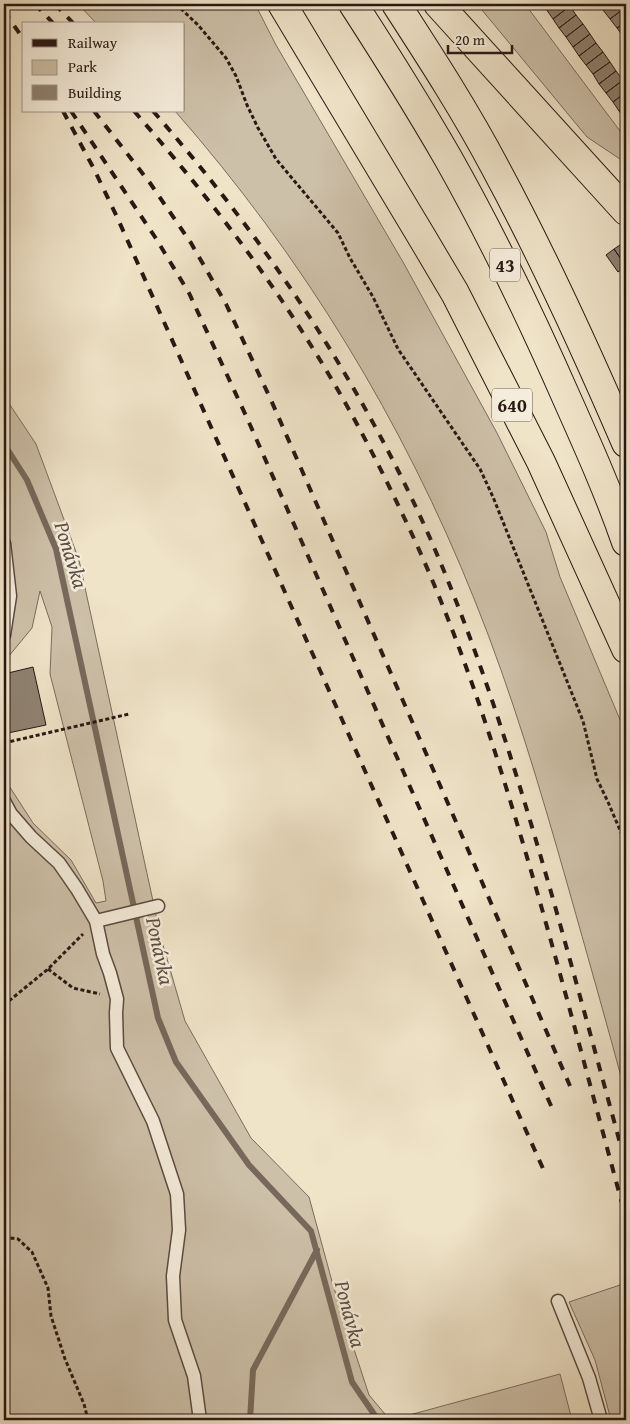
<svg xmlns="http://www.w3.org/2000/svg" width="630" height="1424" font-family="'Gentium Book Plus',serif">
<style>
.green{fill:#cdc0a9;stroke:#7a6c5e}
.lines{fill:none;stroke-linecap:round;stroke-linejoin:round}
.stream{stroke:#77685a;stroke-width:6}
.building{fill:#8f8271;stroke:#281812}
.service-casing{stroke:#5a4b40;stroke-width:15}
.trunk-casing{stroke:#281812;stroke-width:30}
.path{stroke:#281812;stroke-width:3;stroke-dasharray:4 2.5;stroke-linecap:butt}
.service{stroke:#f5eddb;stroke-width:12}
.trunk{stroke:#efe3c8;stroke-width:28}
.rail{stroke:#281812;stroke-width:4;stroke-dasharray:9 9;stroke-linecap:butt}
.labels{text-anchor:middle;stroke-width:5;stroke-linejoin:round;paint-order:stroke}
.shield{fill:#f5eddb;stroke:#66584e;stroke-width:1}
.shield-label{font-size:19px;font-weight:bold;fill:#281812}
.water-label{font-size:21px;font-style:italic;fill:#5c4e42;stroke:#f5eddb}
</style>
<rect width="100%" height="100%" fill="#efe3c8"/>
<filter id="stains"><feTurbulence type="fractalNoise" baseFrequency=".004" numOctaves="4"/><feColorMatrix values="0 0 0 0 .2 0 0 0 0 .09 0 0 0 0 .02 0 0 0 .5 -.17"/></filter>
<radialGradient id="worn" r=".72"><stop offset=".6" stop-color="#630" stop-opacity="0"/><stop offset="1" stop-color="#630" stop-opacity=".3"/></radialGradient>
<path class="green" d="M78 4H255L276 45 403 262 497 433 546 532 560 577 626 734V1095C607 1024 587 954 567 883 540 788 512 693 475 601 403 421 303 257 175 111H184V24H97Z
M477 4H525L626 139V163L587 137Z
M4 396 36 444 79 560 161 938 185 1021 251 1138 309 1197 333 1285 369 1395 390 1420H4V778L33 823 71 860 96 903 106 901 103 881 50 674 52 627 40 591 32 628 4 662Z
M626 1283V1420H611L595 1360 569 1302Z
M560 1374 572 1420H391Z"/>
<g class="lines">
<path class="stream" d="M4 444 27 480 56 549 158 1018 176 1062 249 1165 311 1231 352 1382 378 1420
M250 1420 253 1370 317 1250"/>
</g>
<path class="building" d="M542 4H554L546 9Z
M554 4H568L570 6 553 19 546 9Z
M599 4H612L603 10Z
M612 4H625L626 7 610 19 603 10Z
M570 6 576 15 559 28 553 19Z
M626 7V22L617 28 610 19Z
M576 15 583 24 566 37 559 28Z
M626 22V36L624 38 617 28Z
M583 24 590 34 573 47 566 37Z
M590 34 596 43 579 56 573 47Z
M596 43 603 52 586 65 579 56Z
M603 52 610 62 593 74 586 65Z
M610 62 616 71 599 84 593 74Z
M616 71 623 80 606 93 599 84Z
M623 80 626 85V92L613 102 606 93Z
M626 92V106L619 111 613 102Z
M626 106V121L619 111Z
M623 243 626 248V266L614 249Z
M614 249 626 266 618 272 606 255Z
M33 667 46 725 8 733 4 713V674Z"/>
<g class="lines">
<g class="service-casing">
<path id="service" d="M4 543 10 596 4 635
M4 801 11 814 31 837 59 863 77 889 96 921 103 954 110 973 117 999 116 1013 117 1048 153 1121 177 1194 179 1230 173 1276 175 1320 194 1376 200 1420
M96 921 158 906
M558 1301 589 1378 601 1420"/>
</g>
<g class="trunk-casing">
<path id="trunk" d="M282 4 423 239 455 293 541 462 626 649
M353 4C386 55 418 106 448 158 492 236 531 317 567 399 588 446 609 493 626 542
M396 4C431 58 466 112 496 169 544 258 586 350 626 443
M438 4 626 211"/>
</g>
<path class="path" d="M176 4 198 25 226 58 236 76 247 105 258 128 276 159 338 233 350 258 373 297 398 349 480 469 493 497 583 721 597 779 608 802 626 844
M4 743 129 714
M48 969 73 988 100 994
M4 1005 48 969 83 934
M4 1237 18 1239 32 1252 48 1288 51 1316 65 1359 84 1404 88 1420"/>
<use href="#service" class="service"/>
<use href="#trunk" class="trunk"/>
<path class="rail" d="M35 4 54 24
M55 4 74 24
M4 11 24 40
M63 111 94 169 117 217 545 1173
M71 111 155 237 189 293 247 418 552 1108
M94 111 150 183 191 243 226 304 271 400 450 808 570 1086
M134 111C196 182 255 257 305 336 341 392 372 450 400 509 462 636 503 773 542 909 571 1012 598 1115 626 1218
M153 111C265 239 361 382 430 538 481 655 518 777 553 899 578 988 602 1077 626 1165"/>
</g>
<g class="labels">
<g class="shield">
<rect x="490" y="248.5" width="30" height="33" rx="4"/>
<rect x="492" y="388.5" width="40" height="33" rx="4"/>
</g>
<g class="shield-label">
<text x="505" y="272">43</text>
<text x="512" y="412">640</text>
</g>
<g class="water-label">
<text transform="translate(71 555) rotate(73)" y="7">Ponávka</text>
<text transform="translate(160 951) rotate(78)" y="7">Ponávka</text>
<text transform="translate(350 1314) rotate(75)" y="7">Ponávka</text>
</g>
</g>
<rect width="630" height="1424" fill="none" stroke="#efe3c8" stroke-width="20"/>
<rect x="5" y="5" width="620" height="1414" fill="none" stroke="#281812" stroke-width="2.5"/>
<rect x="10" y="10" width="610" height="1404" fill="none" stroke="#281812"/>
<rect x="22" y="22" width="162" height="90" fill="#f5eddb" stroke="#a3988b"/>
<rect x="32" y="39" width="25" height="8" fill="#281812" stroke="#a3988b"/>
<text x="68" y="48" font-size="15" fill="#281812">Railway</text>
<rect x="32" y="60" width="25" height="15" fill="#cdc0a9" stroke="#a3988b"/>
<text x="68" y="72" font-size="15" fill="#281812">Park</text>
<rect x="32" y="85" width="25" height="15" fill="#8f8271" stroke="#a3988b"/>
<text x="68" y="98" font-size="15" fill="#281812">Building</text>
<path d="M448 45v8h64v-8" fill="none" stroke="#281812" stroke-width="2.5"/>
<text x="455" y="45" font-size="15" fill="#281812" stroke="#f5eddb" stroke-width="4" paint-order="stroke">20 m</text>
<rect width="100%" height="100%" filter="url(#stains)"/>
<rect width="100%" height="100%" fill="url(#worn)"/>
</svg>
